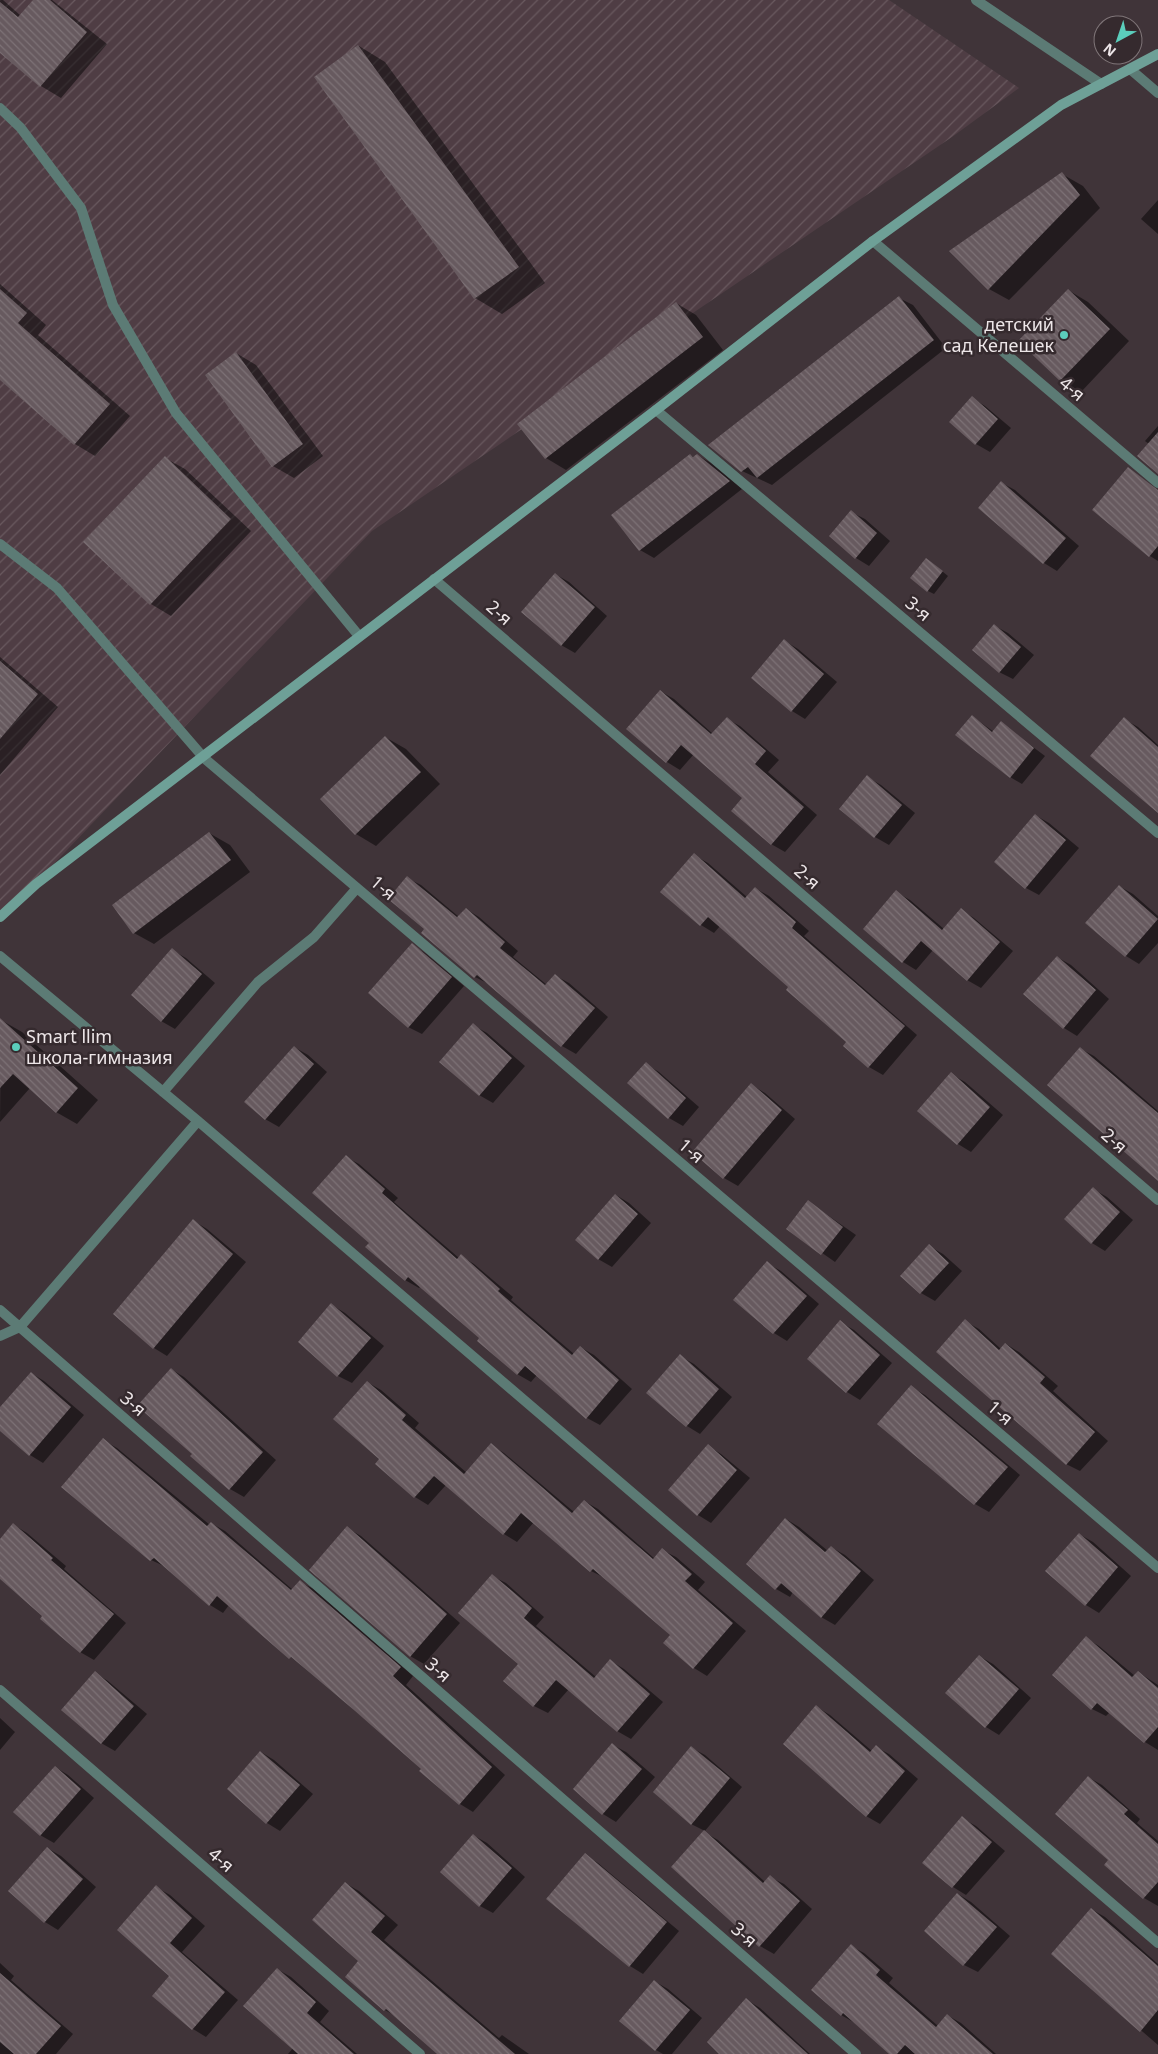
<svg xmlns="http://www.w3.org/2000/svg" width="1158" height="2054" font-family="'Noto Sans',sans-serif">
<style>
.industrial{fill:url(#industrial-furrows)}
.shadow{fill:#0007}
.building{fill:url(#building-back-hatch)}
.lines{fill:none;stroke-linecap:round;stroke-linejoin:round}
.lane{stroke:#5c7b75;stroke-width:10}
.street{stroke:#5c7b75;stroke-width:10}
.secondary{stroke:#6ea097;stroke-width:10}
.poi-dot{fill:#5bcebc;stroke:#352a2e;stroke-width:2}
.labels{text-anchor:middle;stroke-width:5;stroke-linejoin:round;paint-order:stroke}
.poi-label{font-size:18px;fill:#ede6e8;stroke:#352a2e;text-anchor:end}
.street-label{font-size:18px;fill:#ede6e8;stroke:#352a2e}
</style>
<defs>
<pattern id="industrial-furrows" width="10" height="10" patternUnits="userSpaceOnUse" patternTransform="scale(1.25)"><rect width="10" height="10" fill="#4f3d44"/><path d="M-1 1l2-2M0 10L10 0M9 11l2-2" fill="none" stroke="#69595f"/></pattern>
<pattern id="building-back-hatch" width="6" height="6" patternUnits="userSpaceOnUse" patternTransform="scale(1.25)"><rect width="6" height="6" fill="#675a5f"/><path d="M-1 5l2 2M0 0l6 6M5-1l2 2" fill="none" stroke="#7d7276"/></pattern>
</defs>
<rect width="100%" height="100%" fill="#403439"/>
<path class="industrial" d="M0 0H889L1019 88 952 137 372 531 0 920Z"/>
<path class="shadow" d="M0 0H3L21 16 35 0H52L107 44 61 98 41 86 0 52Z
M359 46 385 62 545 283 502 314 475 298 316 77Z
M1062 174 1083 186 1100 208 1009 300 989 289Z
M1158 200V234L1141 219Z
M0 284 46 325 38 335 130 416 95 456 75 444 0 378Z
M1068 290 1088 302 1129 341 1081 392 1061 380Z
M899 298 913 305 946 348 772 485 742 471Z
M676 303 696 315 723 350 566 470 546 458Z
M236 353 256 365 323 456 294 478 273 466Z
M972 398 985 406 1011 428 990 452 976 444 951 422Z
M1158 426V472L1149 444 1145 441Z
M690 455 694 457 697 455 711 463 742 489 654 558 640 550Z
M165 458 185 469 251 531 171 616 151 604Z
M1129 468 1158 490V561L1150 556Z
M1002 483 1015 490 1079 546 1057 571 1044 563Z
M851 512 865 519 890 541 869 566 856 558Z
M932 563 948 576 934 594 928 591Z
M555 574 569 582 607 616 575 653 561 645Z
M995 626 1008 633 1034 655 1013 679 999 672Z
M785 641 798 649 837 682 805 719 792 711 753 678Z
M0 657 58 707 0 775Z
M660 691 674 699 713 734 727 719 740 726 779 760 768 772 817 815 785 852 771 844 744 798 694 754 680 770 667 762Z
M972 716 994 732 1001 723 1045 756 1022 784 1010 777Z
M1124 719 1138 727 1158 745V811Z
M385 737 406 749 440 784 376 846 356 834 322 799Z
M867 777 881 785 915 813 889 845 875 837 841 809Z
M1035 815 1049 823 1079 848 1039 895 1026 888Z
M209 833 230 845 250 872 154 944 134 933Z
M694 855 708 863 747 897 755 888 769 896 809 931 804 936 917 1035 883 1075 869 1067 844 1046 848 1042 790 987 720 926 714 933 701 925Z
M407 878 421 885 459 917 466 909 479 917 518 951 513 957 547 985 556 976 569 983 608 1017 576 1054 562 1046 489 984 475 977 426 929Z
M1119 886 1133 894 1158 916V943L1139 964 1126 956 1087 923Z
M896 892 910 900 944 929 961 910 974 918 1013 951 981 988 967 980 933 950 916 970 903 962 864 929Z
M412 945 425 953 464 986 422 1034 408 1027Z
M172 950 186 958 215 983 175 1029 161 1021Z
M1057 957 1071 965 1109 999 1077 1036 1064 1028Z
M1 1020 22 1032 98 1100 77 1124 56 1112 30 1088 0 1122Z
M473 1025 487 1033 525 1066 493 1103 479 1095Z
M294 1047 308 1055 327 1072 279 1127 265 1119Z
M1081 1049 1094 1056 1158 1111V1178Z
M646 1064 659 1072 699 1107 683 1126 669 1118 629 1083Z
M951 1074 965 1082 1003 1115 971 1152 958 1144Z
M752 1085 765 1093 795 1119 738 1186 724 1178 694 1152Z
M346 1157 359 1164 398 1198 394 1202 459 1258 461 1256 474 1264 513 1297 511 1300 574 1354 580 1347 594 1355 632 1389 600 1425 587 1418 537 1375 531 1382 517 1374 481 1338 421 1286 419 1288 405 1280 371 1242Z
M1093 1189 1107 1197 1133 1220 1105 1251 1092 1243Z
M616 1195 629 1203 651 1223 612 1267 598 1259Z
M809 1202 856 1235 835 1262 788 1229Z
M194 1221 207 1229 246 1262 167 1356 154 1348Z
M929 1246 943 1254 962 1271 935 1301 921 1293 902 1275Z
M767 1263 781 1271 819 1304 787 1341 774 1333Z
M332 1305 345 1313 384 1346 352 1383 338 1376Z
M965 1321 979 1329 1001 1349 1006 1344 1019 1352 1058 1386 1053 1391 1108 1441 1080 1471 1066 1464Z
M840 1322 854 1330 892 1363 860 1400 847 1392 808 1359Z
M680 1356 694 1364 732 1397 700 1434 687 1426Z
M171 1369 184 1377 276 1460 244 1497 230 1489 191 1456 194 1453Z
M31 1373 44 1381 84 1415 43 1463 30 1455 0 1429V1409Z
M367 1382 381 1390 419 1423 415 1428 467 1473 491 1445 504 1453 574 1512 584 1501 598 1509 655 1559 662 1550 676 1557 705 1582 698 1590 746 1631 707 1676 694 1668 672 1635 605 1578 591 1571 534 1522 517 1542 504 1534 446 1485 428 1505 415 1497 377 1464 381 1459Z
M911 1387 925 1395 1020 1475 989 1512 975 1504 879 1424Z
M103 1440 117 1448 210 1525 211 1523 225 1531 293 1590 300 1582 314 1589 413 1676 406 1685 505 1775 473 1812 460 1804 421 1771 423 1768 229 1605 223 1613 210 1605 166 1567 151 1560 63 1487Z
M708 1446 721 1454 750 1478 711 1523 698 1515 669 1490Z
M786 1519 799 1527 828 1551 831 1547 845 1555 874 1580 835 1625 821 1617 793 1592 790 1597 776 1589 786 1579Z
M14 1525 27 1533 66 1566 64 1569 126 1623 94 1660 80 1652 44 1616 0 1578V1540Z
M347 1528 361 1536 460 1623 424 1664 410 1656Z
M1079 1534 1093 1542 1131 1576 1099 1613 1086 1605Z
M492 1576 506 1583 544 1617 536 1626 596 1677 611 1661 624 1669 663 1702 631 1739 617 1731 569 1689 548 1713 534 1706Z
M1086 1638 1099 1646 1135 1676 1138 1672 1158 1685V1750L1145 1742 1110 1712 1106 1716 1092 1709Z
M979 1656 993 1664 1031 1698 999 1735 986 1727Z
M95 1673 108 1681 147 1714 115 1751 101 1743Z
M817 1707 830 1715 872 1751 876 1747 889 1754 918 1779 880 1824 866 1816Z
M0 1718 15 1732 0 1750Z
M613 1745 626 1752 655 1777 616 1822 603 1814 574 1789Z
M692 1748 705 1755 742 1787 704 1832 718 1840 765 1882 770 1877 784 1884 812 1909 774 1954 760 1946 673 1867 705 1831 691 1824Z
M261 1752 274 1760 313 1794 280 1831 267 1823 229 1789Z
M55 1767 68 1775 94 1798 54 1843 40 1835Z
M1088 1777 1102 1785 1140 1819 1137 1823 1158 1841V1906L1144 1898 1106 1865 1109 1860Z
M962 1818 976 1826 1005 1851 966 1895 953 1887 924 1863Z
M473 1835 487 1843 525 1877 493 1913 480 1906Z
M47 1848 61 1856 96 1887 58 1930 45 1922Z
M585 1855 598 1863 679 1931 643 1974 630 1966Z
M345 1883 359 1891 398 1925 384 1940 499 2038 502 2035 529 2054H439L397 2017 385 2010 360 1961Z
M156 1887 170 1895 205 1926 182 1952 238 2000 206 2037 193 2029 171 1976Z
M958 1894 971 1902 1010 1936 978 1972 964 1965 926 1931Z
M1091 1909 1105 1917 1158 1964V2045L1053 1954Z
M851 1946 864 1953 893 1978 889 1983 938 2026 947 2015 961 2023 996 2054H891L855 2023 841 2015Z
M0 1963 14 1976 11 1980 73 2034 56 2054H0Z
M277 1969 291 1977 329 2011 320 2022 357 2054H288L293 2048Z
M654 1981 668 1989 702 2018 672 2054H663L656 2050Z
M747 2000 760 2008 810 2054H721Z"/>
<path class="building" d="M33 0H50L87 32 40 87 0 53V2L18 17Z
M358 45 519 267 474 299 314 77Z
M1062 172 1080 195 988 290 949 251Z
M0 289 27 313 18 323 110 404 74 445 0 380Z
M1068 289 1110 329 1060 381 1018 341Z
M899 296 934 340 757 478 748 467 741 472 708 445Z
M676 302 703 337 545 459 517 424Z
M236 352 303 444 272 467 205 375Z
M972 396 998 419 975 445 949 422Z
M1158 432V474L1137 456Z
M690 454 693 457 697 454 730 481 639 551 611 515Z
M165 456 231 519 150 605 83 542Z
M1128 467 1158 490V546L1149 557 1092 510Z
M1001 481 1066 538 1043 564 978 508Z
M851 510 877 533 855 559 829 536Z
M926 558 943 571 927 592 910 578Z
M555 573 595 607 561 646 521 612Z
M994 624 1021 647 999 673 972 650Z
M784 639 824 674 791 712 751 678Z
M0 661 38 694 0 739Z
M660 690 711 734 727 717 766 751 755 764 804 807 771 845 731 811 742 798 681 745 666 763 626 729Z
M972 715 992 732 1001 721 1034 748 1010 778 955 735Z
M1124 717 1158 747V813L1090 756Z
M385 736 421 772 355 835 320 799Z
M867 775 902 805 874 838 839 809Z
M1035 814 1066 840 1025 889 994 862Z
M209 832 231 860 133 934 112 905Z
M694 853 745 898 755 887 796 922 792 928 905 1026 868 1068 843 1046 846 1042 786 990 788 987 708 917 700 926 660 892Z
M407 876 457 917 466 908 505 942 500 948 545 985 555 974 595 1008 561 1047 477 975 474 978 421 933 424 929 388 899Z
M1119 885 1158 919 1125 957 1085 923Z
M896 890 942 930 961 908 1000 942 967 981 921 941 902 963 863 929Z
M412 943 452 977 408 1028 368 993Z
M172 948 202 974 161 1022 131 995Z
M1057 956 1096 990 1063 1029 1023 994Z
M0 1018 78 1088 56 1113 13 1074 0 1088Z
M473 1023 512 1058 479 1096 439 1062Z
M294 1046 314 1064 265 1120 244 1102Z
M1080 1047 1158 1113V1181L1047 1085Z
M646 1062 686 1098 668 1119 627 1083Z
M951 1072 990 1107 957 1145 917 1111Z
M751 1083 782 1110 723 1179 692 1152Z
M346 1155 385 1189 382 1193 457 1259 461 1254 500 1289 498 1291 572 1355 580 1346 619 1380 586 1419 525 1366 517 1375 477 1341 479 1338 408 1277 405 1281 365 1247 369 1243 312 1193Z
M1093 1187 1120 1212 1091 1244 1064 1219Z
M615 1194 638 1214 598 1260 575 1240Z
M808 1200 843 1227 821 1255 786 1229Z
M193 1219 233 1254 153 1349 113 1314Z
M929 1244 949 1263 920 1294 900 1276Z
M767 1261 807 1296 773 1334 733 1300Z
M331 1303 371 1338 337 1377 298 1342Z
M965 1319 999 1350 1005 1343 1045 1377 1040 1383 1095 1432 1066 1465 936 1352Z
M840 1320 880 1355 846 1393 807 1359Z
M680 1354 719 1389 686 1427 646 1393Z
M171 1368 263 1452 229 1490 190 1456 192 1454 137 1406Z
M31 1372 71 1407 29 1456 0 1431V1407Z
M367 1381 406 1415 402 1420 464 1474 491 1443 572 1513 584 1500 653 1559 662 1548 692 1574 685 1581 733 1623 693 1669 663 1643 670 1635 593 1569 590 1572 521 1513 503 1535 434 1476 414 1498 375 1464 379 1459 333 1419Z
M911 1385 1008 1467 974 1505 877 1424Z
M103 1438 207 1526 211 1522 291 1590 300 1580 401 1667 393 1676 492 1767 459 1805 419 1771 421 1769 355 1711 291 1657 289 1659 217 1596 209 1606 154 1558 150 1561 61 1487Z
M708 1444 737 1470 697 1516 668 1490Z
M785 1518 825 1552 831 1546 861 1571 821 1618 781 1583 775 1590 746 1564Z
M13 1523 53 1558 51 1560 114 1614 80 1653 40 1619 42 1616 0 1579V1539Z
M347 1526 447 1614 410 1657 309 1570Z
M1079 1533 1118 1567 1085 1606 1045 1571Z
M492 1574 532 1608 524 1618 594 1678 610 1659 650 1694 617 1732 556 1680 533 1707 503 1681 518 1664 458 1613Z
M1086 1636 1132 1677 1138 1671 1158 1688V1727L1144 1743 1097 1703 1091 1710 1052 1675Z
M979 1655 1019 1689 985 1728 945 1693Z
M95 1671 134 1706 101 1744 61 1710Z
M816 1705 870 1752 876 1745 905 1771 866 1817 783 1744Z
M612 1743 642 1769 602 1815 573 1789Z
M691 1746 730 1778 691 1825 653 1792Z
M260 1751 300 1785 266 1824 227 1789Z
M55 1766 81 1789 40 1836 13 1812Z
M1088 1776 1128 1810 1124 1814 1158 1844V1882L1143 1899 1104 1865 1108 1860 1055 1814Z
M962 1816 992 1842 952 1888 922 1863Z
M704 1830 763 1883 770 1875 800 1901 759 1947 671 1867Z
M473 1834 512 1868 479 1907 440 1872Z
M47 1847 83 1879 44 1923 8 1891Z
M585 1853 667 1922 629 1967 546 1899Z
M345 1882 385 1916 371 1932 515 2054H437L386 2009 384 2011 345 1977 358 1961 312 1920Z
M156 1885 192 1918 170 1943 225 1992 192 2030 152 1996 169 1976 117 1930Z
M957 1893 997 1927 963 1966 924 1931Z
M1091 1908 1158 1966V2010L1140 2032 1051 1954Z
M851 1944 880 1970 876 1975 936 2027 947 2014 993 2054H915L905 2045 897 2054H889L843 2013 841 2016 811 1990Z
M277 1968 316 2002 307 2013 354 2054H298L243 2006Z
M0 1973 61 2026 36 2054H14L0 2042Z
M654 1980 690 2010 655 2051 619 2021Z
M746 1998 808 2054H719L707 2042Z"/>
<g class="lines">
<path class="lane" d="M0 544 57 588 204 758"/>
<path class="street" d="M976 0 1101 84
M1130 69 1158 93
M0 108 20 127 81 208 113 305 176 413 359 636
M873 241 1158 483
M656 410 1158 833
M434 579 1158 1200
M204 758 1158 1568
M0 956 198 1121 1158 1943
M163 1092 258 982 314 937 357 888
M0 1310 856 2054
M0 1336 20 1327 198 1121
M0 1690 420 2054"/>
<path class="secondary" d="M0 917 36 884 656 410 873 241 1061 105 1158 54"/>
</g>
<g class="poi-dot">
<circle cx="1064" cy="335" r="5"/>
<circle cx="16" cy="1047" r="5"/>
</g>
<g class="labels">
<g class="poi-label">
<text x="1054" y="331">детский<tspan x="1054" dy="21">сад Келешек</tspan></text>
<text x="26" y="1043" text-anchor="start">Smart llim<tspan x="26" dy="21">школа-гимназия</tspan></text>
</g>
<g class="street-label">
<text transform="translate(1072 389) rotate(40)" y="6">4-я</text>
<text transform="translate(918 609) rotate(40)" y="6">3-я</text>
<text transform="translate(499 613) rotate(41)" y="6">2-я</text>
<text transform="translate(807 877) rotate(41)" y="6">2-я</text>
<text transform="translate(383 888) rotate(40)" y="6">1-я</text>
<text transform="translate(1114 1141) rotate(41)" y="6">2-я</text>
<text transform="translate(691 1151) rotate(40)" y="6">1-я</text>
<text transform="translate(133 1404) rotate(41)" y="6">3-я</text>
<text transform="translate(1000 1413) rotate(40)" y="6">1-я</text>
<text transform="translate(438 1670) rotate(41)" y="6">3-я</text>
<text transform="translate(221 1860) rotate(41)" y="6">4-я</text>
<text transform="translate(744 1935) rotate(41)" y="6">3-я</text>
</g>
</g>
<g transform="translate(1118 40) rotate(220)"><circle r="24" fill="#352a2e" stroke="#7f7578"/>
<path d="M0-4L9 19L0 12L-9 19Z" fill="#5bcebc"/>
<text y="-8" font-size="14" font-weight="bold" text-anchor="middle" fill="#ede6e8">N</text>
</g>
</svg>
